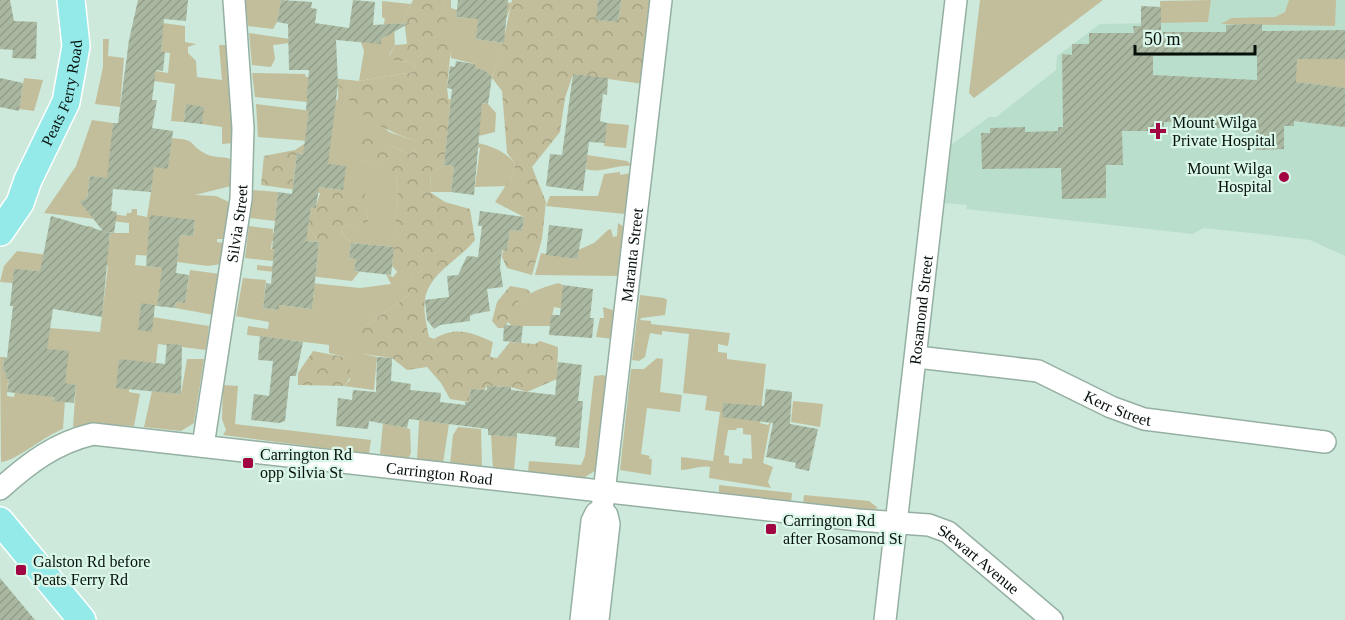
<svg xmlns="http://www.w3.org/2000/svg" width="1345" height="620" font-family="'Times New Roman',serif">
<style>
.built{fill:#badecc}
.green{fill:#c2be9b;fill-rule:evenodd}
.forest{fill:url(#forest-crowns)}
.building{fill:url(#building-hatch);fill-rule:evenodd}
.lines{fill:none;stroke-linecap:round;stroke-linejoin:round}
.minor-casing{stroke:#95b0a2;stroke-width:24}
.major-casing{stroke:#fff;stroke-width:30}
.minor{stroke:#fff;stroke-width:21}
.major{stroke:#94e9e9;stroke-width:27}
.poi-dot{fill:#a10542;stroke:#d9f6e8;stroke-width:2}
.labels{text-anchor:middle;stroke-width:4.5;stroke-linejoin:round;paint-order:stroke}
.street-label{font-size:16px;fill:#07110c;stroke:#d9f6e8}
.poi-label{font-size:16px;fill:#07110c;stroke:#d9f6e8;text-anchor:start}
</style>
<defs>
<pattern id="forest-crowns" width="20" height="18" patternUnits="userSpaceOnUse" patternTransform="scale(1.5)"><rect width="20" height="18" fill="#c2be9b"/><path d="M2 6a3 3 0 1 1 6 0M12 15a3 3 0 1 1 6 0" fill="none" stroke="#a5a284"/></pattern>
<pattern id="building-hatch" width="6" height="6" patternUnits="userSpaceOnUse" patternTransform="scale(1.5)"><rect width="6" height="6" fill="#aab8a1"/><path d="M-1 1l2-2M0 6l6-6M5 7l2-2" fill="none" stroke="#919d89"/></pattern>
</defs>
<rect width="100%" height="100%" fill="#cce9db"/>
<path class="built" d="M1211 0H1345V256L1310 240 1278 236 1203 228 1193 234 966 209 967 205 944 203 951 145 989 117H996L1056 70 1057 56 1100 24 1208 22Z"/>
<path class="green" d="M245 0H281L277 22 273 29 248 26Z
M443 0H451V8L457 10 456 17 463 18 491 1 512 3 506 19 479 16 476 39 504 43 492 77 483 70 475 68V64L451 58Z
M980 0H1103L974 98 969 93Z
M1211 0 1208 22 1161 23 1160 1Z
M1289 0H1336L1335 26 1221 24 1231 18 1275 17 1285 12Z
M382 1 411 4 404 18 405 23 394 24 395 45 389 55 395 61 411 62 415 67 413 72 359 81 364 51 361 42 377 41 385 37 382 32 385 19 382 17Z
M163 23 185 26V42L196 44 188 47V53L196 61 197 77 222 80 219 45H227L235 143 222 144V127L202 124 203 107 186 105 184 122 171 121 175 84 154 81 156 71 168 73 170 53 161 52Z
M249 33 290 39 289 43 273 45 275 59 271 67 252 65Z
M103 39H109L108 56 124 58 120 107 95 104 103 67Z
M1297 59H1345V88L1295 82Z
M252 73 305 74 306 77H321L307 102 255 97Z
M24 78 43 80 34 111 19 109Z
M338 84 389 132 416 141V149L409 154 391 145 362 160 396 173 398 196 394 247 351 243 349 258 356 259 354 271 359 272 352 281 257 270V265L316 271 319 242 297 240 294 224 308 226 319 242H350L341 233 343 227 368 221 364 193 343 190 318 163 333 121 308 118V141L258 137 256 104 320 112 338 99Z
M448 99 488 104 496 113 495 132 479 136 450 111Z
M92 120 113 123 112 136 168 168 172 138C199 140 188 145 206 154 215 159 226 155 234 161L231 186 195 195 216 196 229 202 225 239H217V242L224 243 221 264 208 266 177 262 180 235 193 236 195 221 154 256 136 255 135 265 163 268 157 306 141 304 140 315 209 326 206 350 158 344 156 363 129 389V392L140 394 134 426 101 424 73 427 76 385 55 382 53 401H65L63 429C44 436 16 461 1 462L0 357H4L3 371 6 372V379L16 380 15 383 8 382 7 396 14 397 15 391 43 354 50 328 100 332 108 266 93 264 65 274 30 270 13 283 0 282 4 266 17 251 56 256 80 251 88 226 93 227 92 243 109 245 110 233H129V223L44 213 76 166ZM90 176 152 185 147 217 137 215V209H132L131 213H127L126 216 98 212 81 202 87 198Z
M607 123 629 125 626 148 604 146Z
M459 140C481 143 500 146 515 163L514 173 506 186 475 187 480 148 459 145Z
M587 155 627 161 633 166C617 164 599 174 586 169Z
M444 165 454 166 451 192H430L431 172Z
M620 172V175L631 173 627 213 625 214 546 206 550 196H598L604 174Z
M253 190 278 192 275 221 250 218Z
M618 223 626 228 620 276 535 275 541 253 577 259 578 250 594 243 608 230 611 229 613 237 617 236Z
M249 226 273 229V233L276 234 275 241H272L271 249H275L273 261 245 258Z
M190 270 220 274 214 315 175 308 176 302 185 303Z
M398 271 410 273 412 280 404 281 409 295 367 325 363 354 377 357 374 390 344 386 350 380 344 357 329 353V345L247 335 248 326 268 329 269 322 236 316 243 278 266 280 263 308 278 310 279 305 312 309 314 289 302 282 360 288 391 284 386 274 393 277Z
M558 283 563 285 565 309 554 307 550 326H512L508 322C512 298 537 289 558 283Z
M640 295 664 298 667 300 665 315 641 318 640 320 651 321V324L730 333 728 346 718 344V352L727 353V359L766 364 760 423 768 425 775 415 770 425 763 463 773 467 768 482 771 488 709 478 710 467C702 465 691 470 681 470V457L713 461 720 412 705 410 707 396 683 393 689 334 662 331V335L650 333 645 357 639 361 632 360ZM737 428H743V434L751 435 752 459 743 458 742 464 729 463V456L724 455 728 430H736Z
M603 307 616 311 613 339 596 337 600 318H604Z
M657 358 663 359 660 392 682 395 680 412 647 408 641 454 650 456 649 459H652L651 475 620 470 631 369H644Z
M187 359H204L194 423 181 431 144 427 152 391 181 394Z
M603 375 610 378 598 469 582 479 528 473 529 461 581 465 585 456 594 376Z
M223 385 238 386 235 424 371 440 369 454 223 435 226 430 222 419Z
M793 401 823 404 820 427 791 422Z
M419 420 449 424 443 463 417 460Z
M383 423 410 429 411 453 408 459 380 454Z
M458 427 481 429 482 467 450 464 453 435Z
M491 435 517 437 514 471 493 469Z
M719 485 792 493 791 503 719 495Z
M804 495 869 501 878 508 870 511 803 504Z"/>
<path class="forest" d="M413 0H443L451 47 447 88 450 111 444 165 431 172 430 192 445 202 470 209 475 240C459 260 428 274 425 300 423 311 427 326 429 337L434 339C456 326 470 332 493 342L490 357 497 358 510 342 535 344 540 341 558 347 557 379 527 392 511 387 487 386 484 390 471 389 469 402 450 399 441 383 427 367 407 370 392 358 363 354 357 336 367 325 409 295 403 281 412 279 410 274 400 275 392 266 398 196 396 174 362 160 350 144 360 136 391 145 409 154 416 149V141C391 133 371 122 350 105L348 94 338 85 321 84V77L359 81 413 72 415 67 411 62 395 61 389 56 395 45 407 44 404 18Z
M512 0H598L597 20 618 22 621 0H654L643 84 573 74 565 98 560 132 532 167 546 202 542 239 532 275 507 268 502 257 503 250 507 251 510 230 522 231 524 217 495 202 514 173 515 163 507 153 502 91 492 78 503 43Z
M307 142 319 156 297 153 293 184 343 190 357 185 365 193 368 222 343 227 341 233 351 243 319 242 308 226 311 207H316L320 193 261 185 264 156 295 150Z
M510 286 527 289 531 293 517 303 505 328H498L492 321 497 302Z
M313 351 344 357C351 368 354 375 344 386L298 385V373Z"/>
<path class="building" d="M0 0H10L14 21 37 22 36 59 12 58 13 50 0 49Z
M138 0H188L186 21 164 19 161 52H165L163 71 156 70 152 100H157L152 128 173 131 168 169 154 167 151 192 113 189 111 211 117 212 114 233 107 232 110 233 102 317 53 309 47 349 69 351 65 383 76 385 74 403 53 401 54 397 7 392 9 379H6V372L3 371 4 357 7 358 13 306H10L14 269 40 271 51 216 103 231 80 202 87 198 90 176 107 178 113 123H118L129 40Z
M281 0 312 2 311 8 317 9 315 23 349 28 353 0 375 2 373 25 410 23 381 39V44L336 40 338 84 328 164 346 166 343 190 319 187 316 208 311 207 306 241 319 242 312 309 279 305V310L263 308 266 283 271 284 274 249H272L278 192 292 194 297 153 303 154 309 111H306L309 70H289L288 24 277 22Z
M458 0H508L504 43 476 39 478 19 456 17Z
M598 0H621L618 22 596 20Z
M1141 6 1161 7V32H1226V25L1244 24H1262V31L1345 30V59H1297L1296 82 1345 88V127L1294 121V126H1284V149L1256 150V128H1210V123L1164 122V131H1122L1123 165H1106V198L1062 199 1061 168 982 169 981 133H990V128L1025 127V132L1058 131V127H1063L1062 54 1072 55V44H1089V33H1134L1133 26H1141ZM1257 54V80L1153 75V56Z
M456 61 475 64V68L484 70 492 77 488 104 482 103 474 195 451 192 454 166 444 165 452 89 447 88 450 66 455 67Z
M573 74 608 78 607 95 603 94 600 121 607 123 605 143 589 142 583 191 546 186 550 154 562 155Z
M0 78 23 83 19 111 0 107Z
M186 104 204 107 202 124 184 122Z
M480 211 524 217 522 231 510 230 507 251 502 250 500 267 503 287 487 289 490 311 474 314 470 316V321L440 325 434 329 427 320 425 300 449 297 447 276 458 275 467 256 478 257 482 226H478Z
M150 215 195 220 193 236 180 235 176 273 189 275 185 303 176 302 175 308 157 306 162 268 146 266Z
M549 225 583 229 577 259 546 255Z
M351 243 394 247 391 275 354 271 356 259 349 258Z
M563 285 593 289 590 318H594L592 338 549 335 551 315H560Z
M141 303 155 305 152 332 138 330Z
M504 325 523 326 521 343 503 341Z
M260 336 303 342 296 376H290L285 421 279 423 251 420 254 394 269 396 273 361 258 360Z
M167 344 182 345 181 394 116 388 119 359 165 364Z
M377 357 392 358 391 381 411 384 410 390 441 393 440 402 465 405V402H469L471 389 487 390V386L511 387V390L555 395 558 362 582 365 578 401H583L579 448 555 446 556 437 517 433V437L488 435V429L409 419 407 428 369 421 368 429 336 426 338 398 352 400 353 390 376 392Z
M766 389 792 392 790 424 818 429 809 471 795 468 796 463 766 457 773 423 722 417 723 403 764 406Z
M0 578 35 620H0Z"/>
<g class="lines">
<g class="minor-casing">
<g id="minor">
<path id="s1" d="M917 357 1038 371 1111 407 1144 419 1325 442"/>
<path id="s2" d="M203 446 241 199 243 128 234 0"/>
<path id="s3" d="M0 489C29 463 55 443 93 434L858 520 929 525 948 532 1052 620"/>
<path id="s4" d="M581 620 592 521 596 513 602 510 661 0"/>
<path d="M598 620 609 524 607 515 602 510"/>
<path id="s5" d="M885 620 956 0"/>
</g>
</g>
<g class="major-casing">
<g id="major">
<path id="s6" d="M0 232 20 203 28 180 66 102 76 46 71 0"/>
<path d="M0 521 82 620"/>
</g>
</g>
<use href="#minor" class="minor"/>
<use href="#major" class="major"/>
</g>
<g class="poi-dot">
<path d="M1155 122h6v6h6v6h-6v6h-6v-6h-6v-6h6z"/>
<circle cx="1284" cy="177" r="6"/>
<rect x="242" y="457" width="12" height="12" rx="3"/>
<rect x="765" y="523" width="12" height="12" rx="3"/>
<rect x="15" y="564" width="12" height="12" rx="3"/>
</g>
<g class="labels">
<g class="street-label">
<text dy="6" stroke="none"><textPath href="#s6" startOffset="154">Peats Ferry Road</textPath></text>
<text dy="6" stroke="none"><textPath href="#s2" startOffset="225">Silvia Street</textPath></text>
<text dy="6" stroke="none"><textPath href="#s4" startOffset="372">Maranta Street</textPath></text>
<text dy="6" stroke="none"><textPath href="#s5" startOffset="312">Rosamond Street</textPath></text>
<text dy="6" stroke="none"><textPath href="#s1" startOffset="210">Kerr Street</textPath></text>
<text dy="6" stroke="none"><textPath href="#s3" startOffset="458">Carrington Road</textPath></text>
<text dy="6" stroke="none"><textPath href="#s3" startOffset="1011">Stewart Avenue</textPath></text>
</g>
<g class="poi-label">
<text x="1172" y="128">Mount Wilga<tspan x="1172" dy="18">Private Hospital</tspan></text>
<text x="1272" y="174" text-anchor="end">Mount Wilga<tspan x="1272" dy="18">Hospital</tspan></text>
<text x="260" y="460">Carrington Rd<tspan x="260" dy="18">opp Silvia St</tspan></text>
<text x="783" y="526">Carrington Rd<tspan x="783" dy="18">after Rosamond St</tspan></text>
<text x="33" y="567">Galston Rd before<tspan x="33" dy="18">Peats Ferry Rd</tspan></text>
</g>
</g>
<path d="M1135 45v9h120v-9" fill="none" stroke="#07110c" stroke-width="3"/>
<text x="1144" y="45" font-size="18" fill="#07110c" stroke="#d9f6e8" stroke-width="4.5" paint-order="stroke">50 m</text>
</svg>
